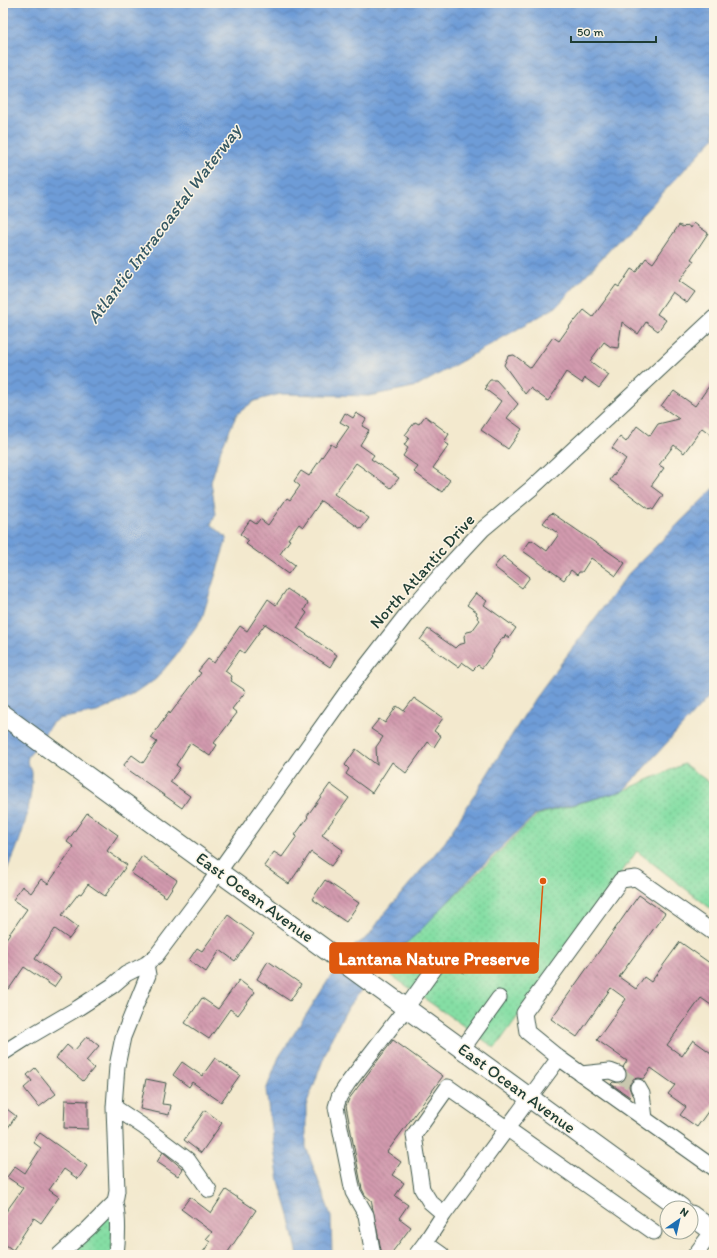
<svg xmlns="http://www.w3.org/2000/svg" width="717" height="1258" font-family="Itim,sans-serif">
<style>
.grass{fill:url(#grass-dots);stroke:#528e6c}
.water{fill:url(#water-waves);stroke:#466c86}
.building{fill:url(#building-back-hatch)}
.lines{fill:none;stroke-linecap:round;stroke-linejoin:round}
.minor-tunnel{stroke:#c9c7af;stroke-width:15;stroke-dasharray:15 8;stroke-linecap:butt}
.minor-casing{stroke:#3f574b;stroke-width:17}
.major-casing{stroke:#3f574b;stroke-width:21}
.path{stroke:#3f574b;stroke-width:2;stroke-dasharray:1 3;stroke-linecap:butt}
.minor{stroke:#fff;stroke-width:15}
.major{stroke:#fff;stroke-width:19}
.labels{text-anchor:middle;stroke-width:3;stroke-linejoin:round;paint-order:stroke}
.street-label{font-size:17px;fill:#1f3d34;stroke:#fcf5e5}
.water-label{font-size:18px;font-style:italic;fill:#375a65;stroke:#fcf5e5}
.leader{fill:none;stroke:#de580e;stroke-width:1.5}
.callout-dot{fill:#de580e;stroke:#fcf5e5;stroke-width:1.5}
.callout{fill:#de580e;stroke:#de580e;stroke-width:1.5}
.callout-label{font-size:18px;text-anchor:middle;font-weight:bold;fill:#fff}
</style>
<defs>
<pattern id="grass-dots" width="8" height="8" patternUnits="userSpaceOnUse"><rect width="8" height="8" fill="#85dea4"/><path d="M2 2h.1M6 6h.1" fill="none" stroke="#72bf8e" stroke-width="1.8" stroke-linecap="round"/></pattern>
<pattern id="water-waves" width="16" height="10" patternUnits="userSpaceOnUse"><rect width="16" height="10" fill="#6e9cd7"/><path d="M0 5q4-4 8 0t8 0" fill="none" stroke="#5a80af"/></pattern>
<pattern id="building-back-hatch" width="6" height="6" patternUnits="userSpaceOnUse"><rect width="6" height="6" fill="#d29aae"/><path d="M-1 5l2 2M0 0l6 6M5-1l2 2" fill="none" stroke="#aa7f8e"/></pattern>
</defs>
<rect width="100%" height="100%" fill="#fcf5e5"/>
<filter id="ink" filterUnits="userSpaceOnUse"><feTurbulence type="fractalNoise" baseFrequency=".025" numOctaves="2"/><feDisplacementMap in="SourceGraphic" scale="8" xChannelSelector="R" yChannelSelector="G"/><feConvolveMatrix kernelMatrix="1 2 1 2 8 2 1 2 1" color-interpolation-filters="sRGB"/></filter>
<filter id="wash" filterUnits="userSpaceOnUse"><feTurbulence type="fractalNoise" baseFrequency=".012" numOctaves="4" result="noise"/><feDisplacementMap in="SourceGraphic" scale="16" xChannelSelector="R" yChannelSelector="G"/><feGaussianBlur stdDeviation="0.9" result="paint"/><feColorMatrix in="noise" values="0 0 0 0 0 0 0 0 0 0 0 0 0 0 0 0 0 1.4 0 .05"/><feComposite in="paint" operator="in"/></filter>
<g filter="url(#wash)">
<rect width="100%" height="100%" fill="#f3e9ce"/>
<path class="grass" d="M684 764 714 786V911L637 851 495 1048 381 968 537 815 623 791Z
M113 1209 112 1255H66Z"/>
<path class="water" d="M3 3H714V138L556 307 418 386 369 396 281 394 254 401 237 414 221 449 211 482 216 514 211 524 227 538 202 618 176 655 156 679 127 699 97 712 58 719 52 723 28 757 27 762C29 766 32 769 32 773 33 802 19 852 3 876Z
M714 488V691L623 791 536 814 479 869 418 933 380 966 348 1007 330 1041 306 1106V1147L331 1216 332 1255H298L290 1219 279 1181 272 1136 266 1090 279 1057 329 979 354 946 368 937 384 914 445 842 535 698 629 573Z"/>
<g id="blocks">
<path class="building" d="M694 223 708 233 691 259 694 261 679 281 695 292 687 303 672 292 657 314 666 320 658 331 646 322 638 334 622 322 618 348 611 347 604 342 590 361 609 375 599 388 585 378 582 383 566 372 557 386 558 387 548 401 530 388 525 394 504 365 508 356 514 355 531 368 553 337 559 341 574 320 575 321 584 310 593 317 616 285 619 287 631 269 636 272 646 258 653 263 679 225 683 227 685 225 686 226 687 225 691 228Z
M714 379V437L702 428 684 453 674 445 659 465 664 468 651 486 663 495 653 510 650 508 649 509 610 480 626 459 612 448 620 437 626 442 637 426 650 436 658 424 679 419 661 406 669 395 670 396 674 391 695 406Z
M490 380H496L518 404 507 418 522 429 508 449 481 430 501 401 485 389 487 387 486 385Z
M345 413 353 418 356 413 366 419 362 426 369 430 360 445 374 455 371 459 399 478 391 488 356 463 334 494 369 518 361 529 321 501 303 527 299 524 288 539 290 540 280 554 295 565 288 574 246 544 249 541 240 534 250 520 256 524 260 519 268 525 287 498 290 500 300 486 294 481 301 471 309 476 331 444 335 447 349 427 340 422Z
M425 416 449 434 444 442 449 445 433 468 450 480 442 492 414 472 418 467 403 456 408 448 404 445 409 438 405 435 415 422 419 424Z
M552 513 625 563 616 576 591 558 582 572H579L577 575 571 570 564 580 523 551 530 541 531 542 532 540 547 551 559 534 543 523 550 514H551Z
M503 556 530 577 522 588 494 567Z
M287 589 308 603 304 610 307 613 297 628 337 655 330 667 265 624 244 653 240 650 225 671 232 676 231 678 232 679 231 681 246 691 232 709 237 713 214 743 217 745 210 756 190 743 176 765 180 768 170 782 190 796 182 808 123 766 132 755 143 763 157 742 151 738 169 712 170 714 201 673 198 671 208 659 214 663 240 626 247 631 268 599 276 605Z
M476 593 487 601 484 605 516 628 509 638 505 635 504 638 503 637 493 651 494 652 482 668 478 665 473 670 462 662 458 667 420 640 428 629 455 648 458 645 465 643 464 636 467 632 472 631 480 620 477 618 478 616 476 614 477 612 467 605Z
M414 698 443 718 434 731 441 736 434 747 428 742 406 773 392 762 372 793 346 774 349 769 345 765 356 749 377 765 376 747 383 737 371 729 379 719 385 723 397 706 404 711Z
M330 784 349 798 322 835 343 850 331 866 311 852 289 884 264 866 274 852 282 857 297 836 295 835 308 817 307 816Z
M87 813 118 835 107 851 127 865 105 896 88 884 81 894 79 893 62 915 78 927 69 939 55 929 35 959 61 977 54 987 24 967 9 989 3 985V943L27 909 13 900 22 886 31 893 41 879 48 884 74 847 67 842Z
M142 856 177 880 166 897 131 873Z
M325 880 359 903 346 922 312 899Z
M639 895 665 913 619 977 636 989 644 977 651 982 680 942 714 966V1007L701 998 667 1045 682 1056 693 1040 714 1055V1103L697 1127 680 1115 686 1107 668 1094 675 1085 651 1068 643 1079 638 1078 633 1079 630 1082 629 1087 632 1095 630 1097 611 1084 613 1082 620 1083 623 1081 626 1078 627 1072 623 1067 627 1061 597 1040 626 999 611 988 577 1037 551 1019Z
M228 915 254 934 235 961 220 950 206 972 189 960 197 948 202 951Z
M268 961 301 984 290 1001 257 979Z
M239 980 255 992 238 1015 230 1009 209 1039 185 1023 202 998 218 1009Z
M87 1036 99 1046 86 1061 94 1068 83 1081 56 1058 67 1045 74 1051Z
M393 1040 443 1076 387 1152 401 1162 392 1175 404 1183 395 1196 408 1205 399 1218 411 1227 390 1255H382L371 1200 365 1195 362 1189 346 1106 349 1099Z
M215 1058 240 1075 221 1102 192 1082 189 1087 173 1075 182 1062 202 1076Z
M35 1068 56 1094 39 1107 24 1088 32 1081 27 1075Z
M146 1079 166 1083 162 1104 171 1105 169 1115 140 1109Z
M65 1100 88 1101V1129L64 1128Z
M3 1106 16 1116 3 1135Z
M205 1110 222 1123 201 1153 184 1140Z
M40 1133 87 1166 78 1179 64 1169 49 1190 59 1197 41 1223 34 1218 13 1250 3 1243V1216L23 1188 7 1177 15 1166 25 1173 41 1148 33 1142Z
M163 1152 183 1169 178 1176 157 1162Z
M226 1190 256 1210 226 1255H201L210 1242 206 1239 212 1232 181 1209 190 1197 211 1213Z"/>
</g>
</g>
<g filter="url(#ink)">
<use href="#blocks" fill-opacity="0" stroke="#3f574b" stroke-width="1"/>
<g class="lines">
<path class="minor-tunnel" d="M618 1074 638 1087"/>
<g class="minor-casing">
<path id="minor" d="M714 933 636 878 621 880 524 1013 527 1032 559 1058 714 1168
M463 1048 499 998
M3 1053 25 1039 78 1008 112 986 126 974 146 964 156 956 207 888 353 683 406 615 444 571 483 529 532 488 714 318
M581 1074 610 1071 618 1074
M638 1087 642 1094 645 1119
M114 1107 144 1127 188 1160 209 1190
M115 1202C119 1220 118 1237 116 1255
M444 1214 430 1202 422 1189 414 1135 448 1087 654 1232
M59 1255 89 1228 115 1202 117 1191 114 1107 117 1066 123 1037 148 975 146 964
M373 1255 366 1215 353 1192 336 1107 339 1097 348 1083 406 1008 442 958
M416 1255 425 1243
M442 1255 425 1243 444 1214 559 1058
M695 1255 713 1231"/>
</g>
<g class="major-casing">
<path id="major" d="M3 715 681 1208
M691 1215 714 1232"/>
</g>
<path class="path" d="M493 954a9 9 0 1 1 18 0a9 9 0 1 1-18 0Z
M463 973C471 961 478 953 493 956"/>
<use href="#minor" class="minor"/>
<use href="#major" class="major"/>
</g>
</g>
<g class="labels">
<g class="street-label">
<text transform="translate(422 571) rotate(-48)" y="6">North Atlantic Drive</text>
<text transform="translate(255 897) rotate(36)" y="6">East Ocean Avenue</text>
<text transform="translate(517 1088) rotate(36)" y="6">East Ocean Avenue</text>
</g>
<g class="water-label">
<text transform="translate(164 224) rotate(-53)" y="6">Atlantic Intracoastal Waterway</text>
</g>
</g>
<path class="leader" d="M543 881L538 958"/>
<circle class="callout-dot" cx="543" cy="881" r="4"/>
<rect class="callout" x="330" y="943" width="208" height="30" rx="4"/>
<g class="callout-label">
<text x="434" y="965">Lantana Nature Preserve</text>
</g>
<rect width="717" height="1258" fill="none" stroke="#fcf5e5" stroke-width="16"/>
<g transform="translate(679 1220) rotate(34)"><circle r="19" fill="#fcf5e5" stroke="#a4ab9e"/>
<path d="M0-3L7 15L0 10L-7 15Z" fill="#1f6fb2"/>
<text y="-6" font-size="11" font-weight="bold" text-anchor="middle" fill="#1f3d34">N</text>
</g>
<path d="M571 36v6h85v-6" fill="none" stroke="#1f3d34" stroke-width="2"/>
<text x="577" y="36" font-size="12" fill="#1f3d34" stroke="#fcf5e5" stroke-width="3" paint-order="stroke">50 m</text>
</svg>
